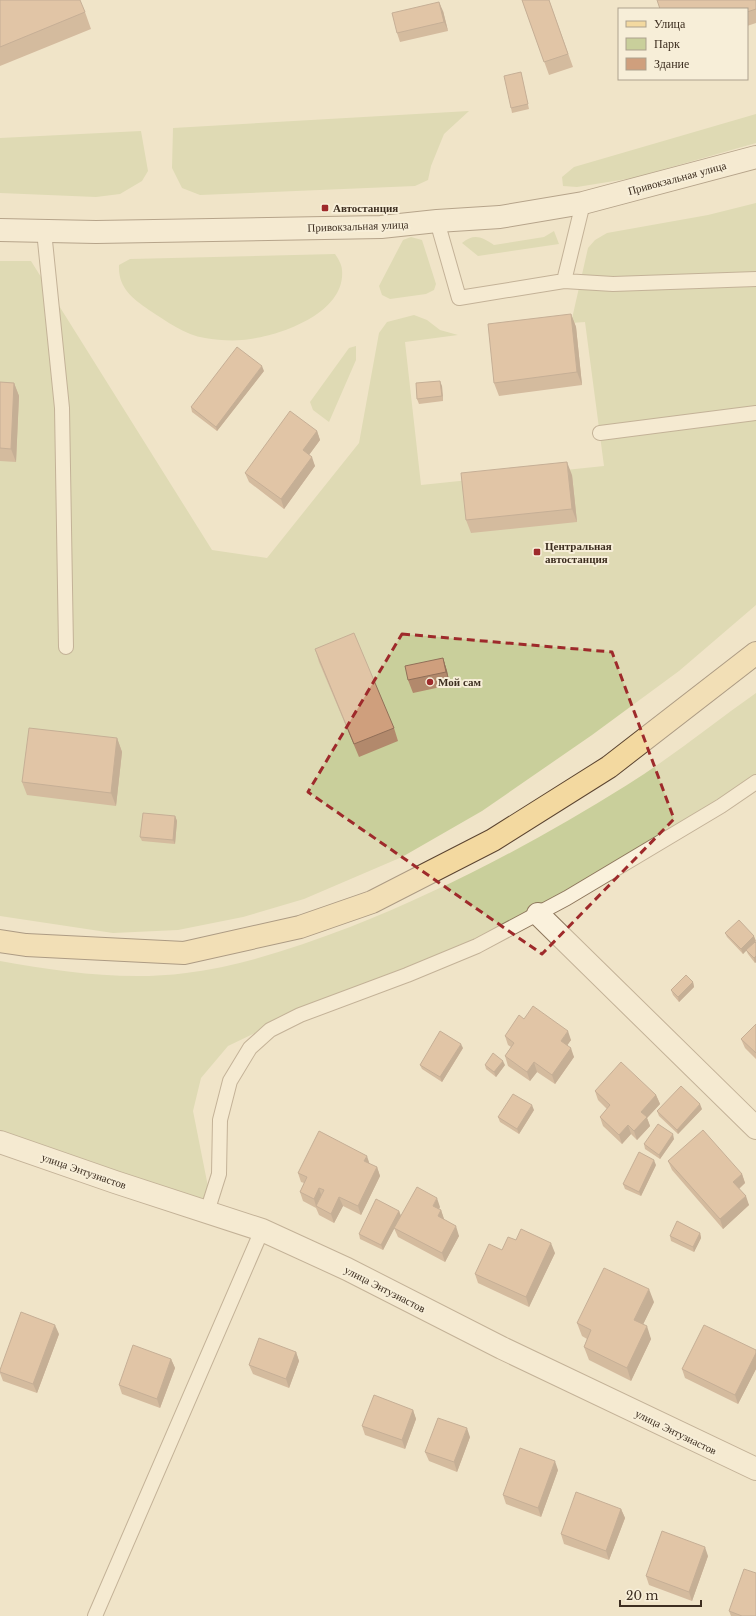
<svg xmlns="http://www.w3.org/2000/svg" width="756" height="1616" font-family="'Libre Baskerville',serif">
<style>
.green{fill:#c9cf9b}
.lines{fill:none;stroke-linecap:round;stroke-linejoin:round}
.lane-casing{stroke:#8d765c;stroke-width:16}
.street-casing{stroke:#8d765c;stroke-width:24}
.secondary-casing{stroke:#6f573f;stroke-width:24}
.primary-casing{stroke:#5b4430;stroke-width:24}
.lane{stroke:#faf1dc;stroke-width:14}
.street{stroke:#faf1dc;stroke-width:22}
.secondary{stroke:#faf1dc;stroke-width:22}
.primary{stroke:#f3d9a0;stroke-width:22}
.wall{fill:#b2896c}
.shaded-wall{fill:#916f58}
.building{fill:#cf9f7d;stroke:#916f58}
.marked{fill:none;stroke:#9e2a2b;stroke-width:3;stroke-dasharray:8 5;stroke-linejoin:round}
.poi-dot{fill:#9e2a2b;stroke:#f7eed8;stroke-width:1.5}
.labels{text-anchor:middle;stroke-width:4;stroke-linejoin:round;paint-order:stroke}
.street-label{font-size:11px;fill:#3d2e20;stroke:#f7eed8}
.poi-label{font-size:11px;font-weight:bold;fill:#3d2e20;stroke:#f7eed8;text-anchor:start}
</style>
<rect width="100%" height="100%" fill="#f0e4c8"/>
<path class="green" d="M469 111 444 134 431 166 428 180 415 186 200 195 182 188 172 168 173 128Z
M756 114V143L633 178 577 187 563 186 562 177 574 167Z
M141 131 148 171 142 181 120 194 96 197 0 193V138Z
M756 203V605L679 671 592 735 482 811 402 857 304 899 243 917 178 930 113 933 0 916V261H31L212 550 267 558 359 443 379 333 387 322 414 315 427 320 440 330 458 335 405 342 421 485 604 466 585 322 571 323 588 248 595 240 607 233 708 215Z
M554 231 559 244 478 256 462 243C474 233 482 237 494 245L544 237Z
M411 237 422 240 436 284 434 290 426 294 390 299 382 295 379 286 403 240Z
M335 254C338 258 342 265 342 270 346 314 277 337 242 340 231 341 216 340 205 338 185 335 166 321 149 310 132 298 118 288 119 265L130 259Z
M356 346V360L329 422 313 410 310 402 349 348Z
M756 693V779L478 944 280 1021 228 1046 201 1078 193 1111 215 1222 0 1142V961C61 972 125 981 186 973 242 966 297 947 350 927 447 889 539 840 627 785 672 757 713 723 756 693Z"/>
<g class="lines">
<g class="lane-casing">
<path id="lane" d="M437 221 459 298 564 281 583 203
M44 231 62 408 66 647
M564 281 613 284 756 279
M600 433 756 413
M207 1212 219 1174 220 1120 230 1081 250 1048 270 1030 300 1015 407 975 477 946 567 898 721 806 756 782
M95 1616 262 1230"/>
</g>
<g class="street-casing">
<path id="street" d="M538 914 756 1128
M0 1142 115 1182 262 1230 347 1269 502 1348 756 1469"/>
</g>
<g class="secondary-casing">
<path id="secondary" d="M0 230 96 232 381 227 437 221 500 217 583 203 756 157"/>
</g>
<g class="primary-casing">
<path id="primary" d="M0 941 26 945 184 953 300 927 372 902 493 840 609 767 756 653"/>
</g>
<use href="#lane" class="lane"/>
<use href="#street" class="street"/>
<use href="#secondary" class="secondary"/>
<use href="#primary" class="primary"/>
</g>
<path class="wall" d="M0 0 85 12 91 29 0 66Z
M522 0H549L573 67 549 75Z
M756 0V23L747 26V9Z
M443 11 448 31 400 42 397 33Z
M521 72 522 77 529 109 512 113 511 108Z
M571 314 576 327 582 385 499 396 494 383Z
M264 371 217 431 192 412 191 407Z
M0 382 14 383 19 396 16 462 0 461Z
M442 386 443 401 419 404 417 399Z
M317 431 320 440 309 455 315 466 284 509 249 482 245 473Z
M572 475 577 522 471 533 466 520Z
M315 649 394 728 398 741 359 757 319 662Z
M443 658 447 671 450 685 413 693 408 680Z
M117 738 122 752 116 806 27 795 22 782Z
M175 816 177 821 175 844 142 841 140 837Z
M725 933 756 941 755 942 756 943V962L755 963 748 954 746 950 743 954 727 937Z
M693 982 694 987 679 1002 673 995 671 990Z
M524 1019 571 1040 567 1045 574 1057 555 1084 537 1072 530 1081 508 1066 505 1056 511 1047 508 1045 505 1036Z
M756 1024V1059L745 1048 741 1039Z
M463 1048 442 1082 422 1069 420 1065Z
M485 1065H505L496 1077 486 1069Z
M595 1091 656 1095 660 1104 647 1118 650 1126 637 1140 631 1134 622 1144 603 1126 600 1117 607 1109 598 1100Z
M702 1109 678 1134 659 1116 657 1111Z
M534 1110 519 1134 500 1122 498 1117Z
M674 1139 660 1159 645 1149 644 1144Z
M668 1161 742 1174 745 1183 739 1189 749 1205 723 1229 672 1170Z
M370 1164 377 1167 380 1176 361 1215 343 1206 334 1223 319 1215 316 1208 303 1201 300 1192 304 1183 301 1182 298 1173Z
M656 1165 641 1196 625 1189 623 1184Z
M440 1207 439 1209 441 1210 444 1219V1220L459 1236 445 1262 398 1237 394 1228 383 1250 360 1239 359 1234 399 1211 401 1216Z
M700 1233 701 1238 694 1252 671 1241 670 1236Z
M516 1240 555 1253 529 1307 478 1283 475 1274 502 1250Z
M654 1302 643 1324 651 1339 631 1381 589 1360 584 1347 587 1339 582 1336 577 1323Z
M59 1334 37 1393 3 1381 0 1373V1370Z
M756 1350V1369L738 1404 685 1378 682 1369Z
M296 1352 299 1361 289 1388 253 1374 249 1365Z
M171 1359 175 1368 160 1408 122 1394 119 1385Z
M413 1410 416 1419 405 1449 365 1435 362 1426Z
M470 1437 457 1472 429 1461 425 1452Z
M558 1470 541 1517 506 1504 503 1495Z
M621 1509 625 1518 609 1560 564 1544 561 1534Z
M708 1556 692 1601 649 1585 646 1576Z
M729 1611 756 1616H731Z"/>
<path class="shaded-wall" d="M439 2 443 11 448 31 444 22Z
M571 314 576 327 582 385 577 372Z
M262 366 264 371 217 431 216 427Z
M440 381 442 386 443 401 442 396Z
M14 383 19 396 16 462 11 449Z
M317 431 320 440 306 459 303 450Z
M312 457 315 466 284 509 281 499Z
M567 462 572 475 577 522 572 509Z
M443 658 447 671 450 685 446 672Z
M117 738 122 752 116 806 111 793Z
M175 816 177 821 175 844 173 840Z
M754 936 756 941 743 954 741 949Z
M756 956V962L755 963 754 958Z
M693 982 694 987 679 1002 678 997Z
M568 1031 571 1040 564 1050 561 1041Z
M461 1044 463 1048 442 1082 440 1077Z
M571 1048 574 1057 555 1084 552 1075Z
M503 1061 505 1065 496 1077 494 1072Z
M534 1062 537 1072 530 1081 527 1072Z
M656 1095 660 1104 647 1118 650 1126 637 1140 634 1131 641 1112Z
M700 1104 702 1109 678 1134 677 1130Z
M532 1105 534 1110 519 1134 517 1129Z
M628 1125 631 1134 622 1144 619 1135Z
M673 1134 674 1139 660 1159 659 1155Z
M367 1156 370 1165 364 1161Z
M654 1160 656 1165 641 1196 639 1192Z
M377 1167 380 1176 361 1215 358 1206Z
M742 1174 745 1183 736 1191 733 1182Z
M319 1188 322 1197 316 1206 314 1199Z
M746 1196 749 1205 723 1229 720 1219Z
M339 1197 343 1206 334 1223 331 1214Z
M437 1198 440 1207 436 1215 433 1206Z
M441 1210 444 1219 441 1226 438 1216Z
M399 1211 401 1216 383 1250 381 1245Z
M456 1226 459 1236 445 1262 442 1253Z
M700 1233 701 1238 694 1252 693 1247Z
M551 1243 555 1253 529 1307 526 1297Z
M649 1289 654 1302 639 1333 634 1320Z
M55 1325 59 1334 37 1393 33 1384Z
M647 1326 651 1339 631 1381 627 1368Z
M296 1352 299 1361 289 1388 286 1379Z
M756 1353V1369L738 1404 735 1395Z
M171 1359 175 1368 160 1408 157 1399Z
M413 1410 416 1419 405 1449 402 1440Z
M467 1428 470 1437 457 1472 454 1462Z
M555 1461 558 1470 541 1517 538 1508Z
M621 1509 625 1518 609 1560 606 1551Z
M705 1547 708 1556 692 1601 689 1592Z"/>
<path class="building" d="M0 0H80L85 12 0 47Z
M522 0H549L568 54 544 62Z
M657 0H756V9L747 12V9H660Z
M439 2 444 22 397 33 392 13Z
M521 72 528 104 511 108 504 76Z
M571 314 577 372 494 383 488 324Z
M237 347 262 366 216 427 191 407Z
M440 381 442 396 417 399 416 383Z
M0 382 14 383 11 449 0 448Z
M290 411 317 431 303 450 312 457 281 499 245 473Z
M567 462 572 509 466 520 461 473Z
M354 633 394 728 354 744 315 649Z
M443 658 446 672 408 680 405 666Z
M29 728 117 738 111 793 22 782Z
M143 813 175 816 173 840 140 837Z
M739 920 754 936 741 949 725 933Z
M755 942 756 943V956L754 958 746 950Z
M686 975 693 982 678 997 671 990Z
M533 1006 568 1031 561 1041 571 1048 552 1075 534 1062 527 1072 505 1056 514 1043 505 1036 519 1015 524 1019Z
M756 1024V1053L741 1039Z
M440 1031 461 1044 440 1077 420 1065Z
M493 1053 503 1061 494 1072 485 1065Z
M621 1062 656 1095 641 1112 647 1117 634 1131 628 1125 619 1135 600 1117 610 1105 595 1091Z
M681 1086 700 1104 677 1130 657 1111Z
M513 1094 532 1105 517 1129 498 1117Z
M658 1124 673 1134 659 1155 644 1144Z
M703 1130 742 1174 733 1182 746 1196 720 1219 668 1161Z
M319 1131 367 1156 364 1161 377 1167 358 1206 339 1197 331 1214 316 1206 324 1190 319 1188 314 1199 300 1192 307 1177 298 1173Z
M639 1152 654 1160 639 1192 623 1184Z
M417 1187 437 1198 433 1206 441 1210 438 1216 456 1226 442 1253 394 1228Z
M376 1199 399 1211 381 1245 359 1234Z
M677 1221 700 1233 693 1247 670 1236Z
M521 1229 551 1243 526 1297 475 1274 489 1244 502 1250 508 1237 516 1240Z
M604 1268 649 1289 634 1320 647 1326 627 1368 584 1347 591 1330 577 1323Z
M21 1312 55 1325 33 1384 0 1372V1370Z
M704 1325 756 1350V1353L735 1395 682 1369Z
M259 1338 296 1352 286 1379 249 1365Z
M133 1345 171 1359 157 1399 119 1385Z
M374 1395 413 1410 402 1440 362 1426Z
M438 1418 467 1428 454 1462 425 1452Z
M520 1448 555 1461 538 1508 503 1495Z
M576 1492 621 1509 606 1551 561 1534Z
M662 1531 705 1547 689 1592 646 1576Z
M744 1569 756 1573V1616H742L729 1611Z"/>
<path d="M0 0H756V1616H0ZM402 634 612 652 674 819 542 954 308 792Z" fill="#f0e4c8" fill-opacity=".55" fill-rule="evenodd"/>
<path class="marked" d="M402 634 612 652 674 819 542 954 308 792Z"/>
<g class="poi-dot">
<rect x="321" y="204" width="8" height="8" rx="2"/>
<rect x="533" y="548" width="8" height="8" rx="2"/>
<circle cx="430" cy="682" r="4"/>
</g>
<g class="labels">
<g class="street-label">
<text transform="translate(677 178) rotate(-15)" y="4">Привокзальная улица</text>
<text transform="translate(358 226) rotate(-2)" y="4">Привокзальная улица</text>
<text transform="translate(84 1171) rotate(19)" y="4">улица Энтузиастов</text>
<text transform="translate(385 1289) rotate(27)" y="4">улица Энтузиастов</text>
<text transform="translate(676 1432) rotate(26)" y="4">улица Энтузиастов</text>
</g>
<g class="poi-label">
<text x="333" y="212">Автостанция</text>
<text x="545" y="550">Центральная<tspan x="545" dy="13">автостанция</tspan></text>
<text x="438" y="686">Мой сам</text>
</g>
</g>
<rect x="618" y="8" width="130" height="72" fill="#f7eed8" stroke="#ada18e"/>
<rect x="626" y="21" width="20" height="6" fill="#f3d9a0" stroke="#ada18e"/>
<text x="654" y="28" font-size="12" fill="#3d2e20">Улица</text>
<rect x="626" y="38" width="20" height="12" fill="#c9cf9b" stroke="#ada18e"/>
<text x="654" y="48" font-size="12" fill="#3d2e20">Парк</text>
<rect x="626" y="58" width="20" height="12" fill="#cf9f7d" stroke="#ada18e"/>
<text x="654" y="68" font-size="12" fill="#3d2e20">Здание</text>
<path d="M620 1600v6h81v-6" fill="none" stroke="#3d2e20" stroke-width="2"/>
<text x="626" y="1600" font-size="12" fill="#3d2e20" stroke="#f7eed8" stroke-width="3" paint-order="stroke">20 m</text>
</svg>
